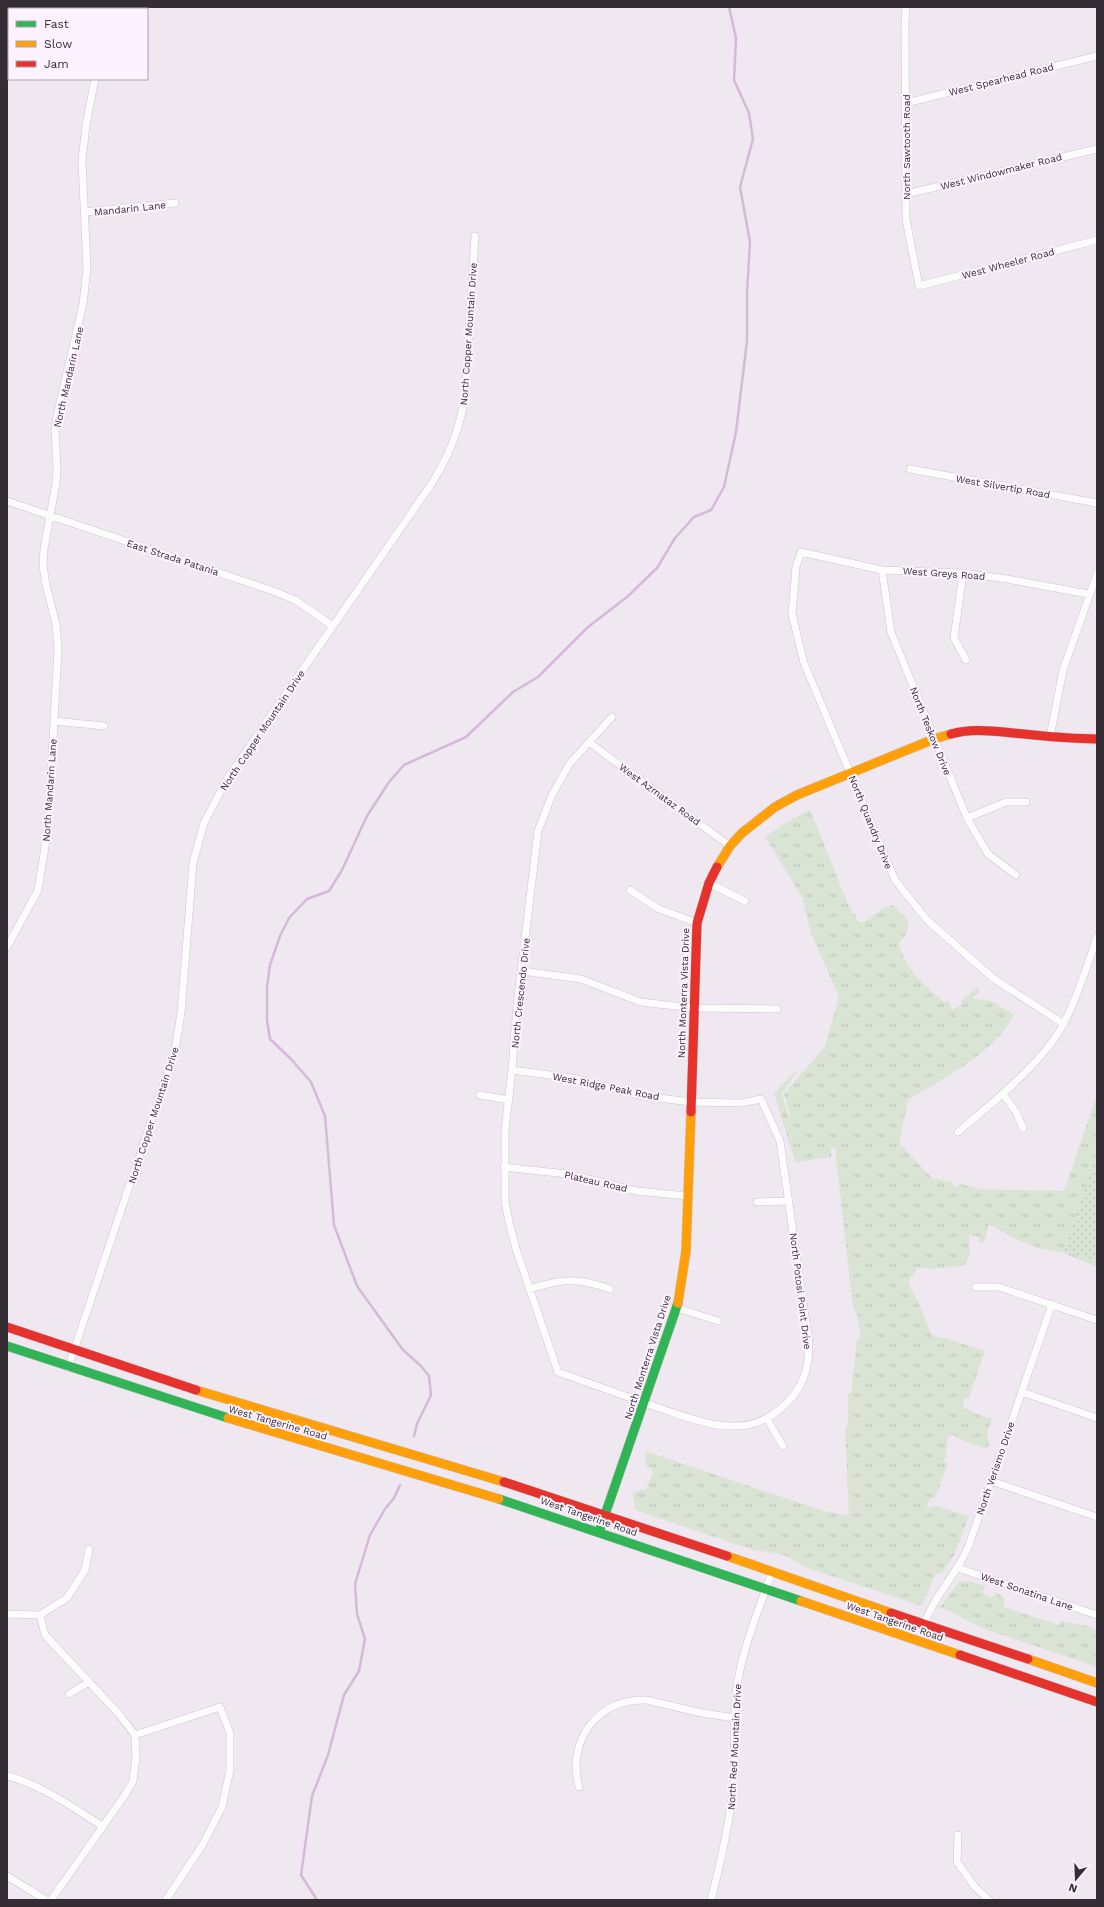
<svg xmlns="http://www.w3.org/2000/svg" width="1104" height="1907" font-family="'Work Sans',sans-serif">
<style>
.grass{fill:url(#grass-tufts)}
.park{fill:url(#park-dots)}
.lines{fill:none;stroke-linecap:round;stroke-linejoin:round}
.stream{stroke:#d6b8da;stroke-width:2.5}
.street-casing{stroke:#cbc5cc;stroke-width:8}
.fast-casing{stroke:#cbc5cc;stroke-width:10}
.slow-casing{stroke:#cbc5cc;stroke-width:10}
.jam-casing{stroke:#cbc5cc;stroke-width:10}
.street{stroke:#fdfcfd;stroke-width:7}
.fast{stroke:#30b455;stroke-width:9}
.slow{stroke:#ff9f0a;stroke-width:9}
.jam{stroke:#e5322d;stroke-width:9}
.labels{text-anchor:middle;stroke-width:4;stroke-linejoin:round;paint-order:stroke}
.street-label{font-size:10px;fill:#342e34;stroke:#fdf2ff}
</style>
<defs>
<pattern id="grass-tufts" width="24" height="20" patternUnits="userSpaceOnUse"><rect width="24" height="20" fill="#dae4d5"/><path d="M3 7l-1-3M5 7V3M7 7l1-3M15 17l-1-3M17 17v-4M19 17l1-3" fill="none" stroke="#bcc4b7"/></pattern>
<pattern id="park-dots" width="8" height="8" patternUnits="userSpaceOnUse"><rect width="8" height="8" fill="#dae4d5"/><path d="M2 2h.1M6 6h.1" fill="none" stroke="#bcc4b7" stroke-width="1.8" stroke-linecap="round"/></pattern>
</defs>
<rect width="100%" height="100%" fill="#efe8f0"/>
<path class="grass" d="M810 809 847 902 859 922 863 923 882 909 893 905 909 922 907 932 899 943C906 972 924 984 945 1003L947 1001 950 1003 952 1010 963 1004 961 1001 976 988H979V992L974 996V999L992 1001 1014 1015C992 1055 945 1077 908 1100L899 1143 932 1178 952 1182 955 1187 961 1184 980 1189 1064 1191 1097 1095V1267L1064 1253 1039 1248 1015 1239 989 1224 984 1243H978L980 1237 969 1235 970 1255 965 1265 934 1269 918 1267 908 1282 919 1304 932 1336 944 1338 985 1351 969 1398H965L962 1406 974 1413 992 1419 987 1432 989 1445 986 1449 959 1439 952 1434 948 1437 945 1460 942 1461 948 1463 935 1498 930 1499 927 1506 928 1508 936 1506 969 1516 954 1555 942 1573 935 1575 922 1606 805 1567 789 1557 780 1554 750 1549 635 1510 633 1492 646 1489 653 1472 652 1468 646 1466 645 1451 824 1511 849 1516 845 1430 848 1425V1393L851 1394 857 1340 861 1337 857 1314 853 1308 835 1148H831V1157L795 1162 774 1093 800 1067 782 1094 789 1118 790 1114 784 1094 824 1048 839 997 811 933 802 897 765 837 787 822Z
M968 1581 985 1586 983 1592 985 1595 991 1597 997 1593 1004 1598V1607L1059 1625 1062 1621 1087 1626 1097 1631V1667L982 1628 947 1610 939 1608 959 1582Z"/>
<path class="park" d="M1097 1151V1262L1064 1251Z"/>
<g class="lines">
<path class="stream" d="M414 1436 417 1424 431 1395 429 1376 421 1366 403 1350 357 1286 334 1225 325 1116 311 1082 291 1059 270 1039 267 1020V987L270 965 280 936 289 918 307 899 329 891 342 870 367 816 389 782 404 765 466 737 513 692 538 677 588 627 627 597 657 568 675 538 694 517 711 510 724 487 736 432 747 341V292L750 242 740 187 753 139 749 113 734 80 736 38 729 7
M317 1900 301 1875 312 1796 328 1755 344 1695 359 1671 365 1639 357 1614 355 1584 370 1535 385 1509 394 1498 400 1485"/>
<g class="street-casing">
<path id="street" d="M906 7 905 23 906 219 919 286 1097 240
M103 9V7
M906 103 1097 56
M906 194 1097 149
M85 212 175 203
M910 469 1097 503
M7 501 276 592 295 600 333 626
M882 570 891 632 967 818 988 854 1016 875
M963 573 954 638 966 660
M54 721 104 726
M1050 737 1063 670 1097 574
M590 743 730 846
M967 818 1006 802H1026
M709 883 745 901
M630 890 657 908 697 923
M7 947 38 890 48 829 58 649 56 624 46 585 43 565 44 549 56 483 57 469 55 430 57 416 83 304 87 268 82 161 86 125 95 79
M522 971 581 979 641 1002 693 1008 777 1009
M1064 1024 994 979 927 920 895 880 804 663 792 614 796 567 801 552 882 570 963 573 1007 579 1088 594
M512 1070 572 1078 643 1096 691 1102 741 1103 761 1099 780 1141 809 1344C809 1354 808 1364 805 1374 795 1403 766 1426 736 1426 710 1427 684 1416 659 1408 626 1396 592 1384 558 1372L516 1249 510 1226 505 1202V1130L512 1070 517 1005 538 831 552 795 570 763 612 717
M1003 1094 1016 1112 1023 1128
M480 1095 509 1100
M958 1132C992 1103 1044 1062 1064 1023 1078 996 1087 966 1097 937
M504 1167 567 1174 637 1191 688 1196
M757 1202 789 1201
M976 1287H999L1097 1320
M529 1289C562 1279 577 1277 610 1289
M677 1308 718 1321
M68 1368 175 1050 181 1013 193 863 204 823 227 779 432 483C449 456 460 428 465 396L475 236
M1022 1392 1097 1418
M767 1419 783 1446
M991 1481 1097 1517
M958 1568 1097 1615
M7 1614 40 1615 67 1598 85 1570 89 1549
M40 1615 45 1635 119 1714 135 1735 136 1757 133 1781 125 1795 51 1900
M924 1625C934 1595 957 1575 969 1545L1052 1304
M69 1694 89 1682
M135 1735 220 1707 230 1733V1770L222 1807 203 1844 166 1900
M7 1776C39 1783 75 1809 102 1826
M579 1787C566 1741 598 1698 646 1700L702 1713 735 1718
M958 1835 957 1862 975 1887 989 1900
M7 1876 46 1900
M711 1900C721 1860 730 1822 734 1780 736 1749 732 1717 737 1686 743 1647 759 1609 772 1572"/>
</g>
<g class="fast-casing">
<path id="fast" d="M7 1346 228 1418
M499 1499 801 1601
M599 1532 678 1303"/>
</g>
<g class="slow-casing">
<path id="slow" d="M717 867 730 846 742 833 775 807 797 795 934 739 951 734
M678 1303 686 1251 691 1112
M196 1390 504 1482
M228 1418 499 1499
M727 1556 891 1613
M801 1601 960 1655
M1028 1659 1097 1683"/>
</g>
<g class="jam-casing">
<path id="jam" d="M951 734C972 728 992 731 1013 733 1041 736 1069 739 1097 739
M691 1112 697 923 709 883 717 867
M7 1327 196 1390
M504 1482 727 1556
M891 1613 1028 1659
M960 1655 1097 1702"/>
</g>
<use href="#street" class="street"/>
<use href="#fast" class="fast"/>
<use href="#slow" class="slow"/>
<use href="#jam" class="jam"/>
</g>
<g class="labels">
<g class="street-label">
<text transform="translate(1001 79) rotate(-14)" y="4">West Spearhead Road</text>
<text transform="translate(906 147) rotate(-90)" y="4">North Sawtooth Road</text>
<text transform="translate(1001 171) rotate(-14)" y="4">West Windowmaker Road</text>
<text transform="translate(130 208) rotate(-6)" y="4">Mandarin Lane</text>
<text transform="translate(1008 263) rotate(-15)" y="4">West Wheeler Road</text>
<text transform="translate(468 334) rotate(-86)" y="4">North Copper Mountain Drive</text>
<text transform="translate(68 377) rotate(-77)" y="4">North Mandarin Lane</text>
<text transform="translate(1003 486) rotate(10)" y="4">West Silvertip Road</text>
<text transform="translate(173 557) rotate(18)" y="4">East Strada Patania</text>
<text transform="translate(944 573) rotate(4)" y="4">West Greys Road</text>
<text transform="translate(262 730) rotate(-56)" y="4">North Copper Mountain Drive</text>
<text transform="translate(931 731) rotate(68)" y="4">North Teskow Drive</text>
<text transform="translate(49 790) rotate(-86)" y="4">North Mandarin Lane</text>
<text transform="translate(660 794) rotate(36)" y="4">West Azmataz Road</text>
<text transform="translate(871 822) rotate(68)" y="4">North Quandry Drive</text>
<text transform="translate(520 993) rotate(-84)" y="4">North Crescendo Drive</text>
<text transform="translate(683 993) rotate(-88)" y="4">North Monterra Vista Drive</text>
<text transform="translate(606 1086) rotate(11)" y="4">West Ridge Peak Road</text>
<text transform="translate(153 1115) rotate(-72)" y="4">North Copper Mountain Drive</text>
<text transform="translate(596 1181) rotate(13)" y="4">Plateau Road</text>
<text transform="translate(801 1291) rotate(83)" y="4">North Potosi Point Drive</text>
<text transform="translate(647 1357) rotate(-72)" y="4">North Monterra Vista Drive</text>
<text transform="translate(278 1422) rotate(16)" y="4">West Tangerine Road</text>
<text transform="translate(995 1468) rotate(-71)" y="4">North Verismo Drive</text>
<text transform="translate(589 1516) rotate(19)" y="4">West Tangerine Road</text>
<text transform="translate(1027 1591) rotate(19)" y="4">West Sonatina Lane</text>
<text transform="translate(895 1621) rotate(19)" y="4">West Tangerine Road</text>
<text transform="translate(734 1747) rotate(-87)" y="4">North Red Mountain Drive</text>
</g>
</g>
<rect width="1104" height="1907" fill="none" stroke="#342e34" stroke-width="16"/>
<rect x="8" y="8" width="140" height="72" fill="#fdf2ff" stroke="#ada4ae"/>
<rect x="16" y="21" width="20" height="6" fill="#30b455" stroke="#ada4ae"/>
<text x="44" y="28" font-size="12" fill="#342e34">Fast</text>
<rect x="16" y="41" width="20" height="6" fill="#ff9f0a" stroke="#ada4ae"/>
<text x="44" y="48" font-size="12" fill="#342e34">Slow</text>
<rect x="16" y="61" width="20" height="6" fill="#e5322d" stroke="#ada4ae"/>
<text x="44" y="68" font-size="12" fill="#342e34">Jam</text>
<g transform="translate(1076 1879) rotate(199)" stroke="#fdf2ff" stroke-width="3" paint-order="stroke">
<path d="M0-3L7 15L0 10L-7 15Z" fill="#342e34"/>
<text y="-6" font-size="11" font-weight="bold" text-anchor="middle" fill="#342e34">N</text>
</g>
</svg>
